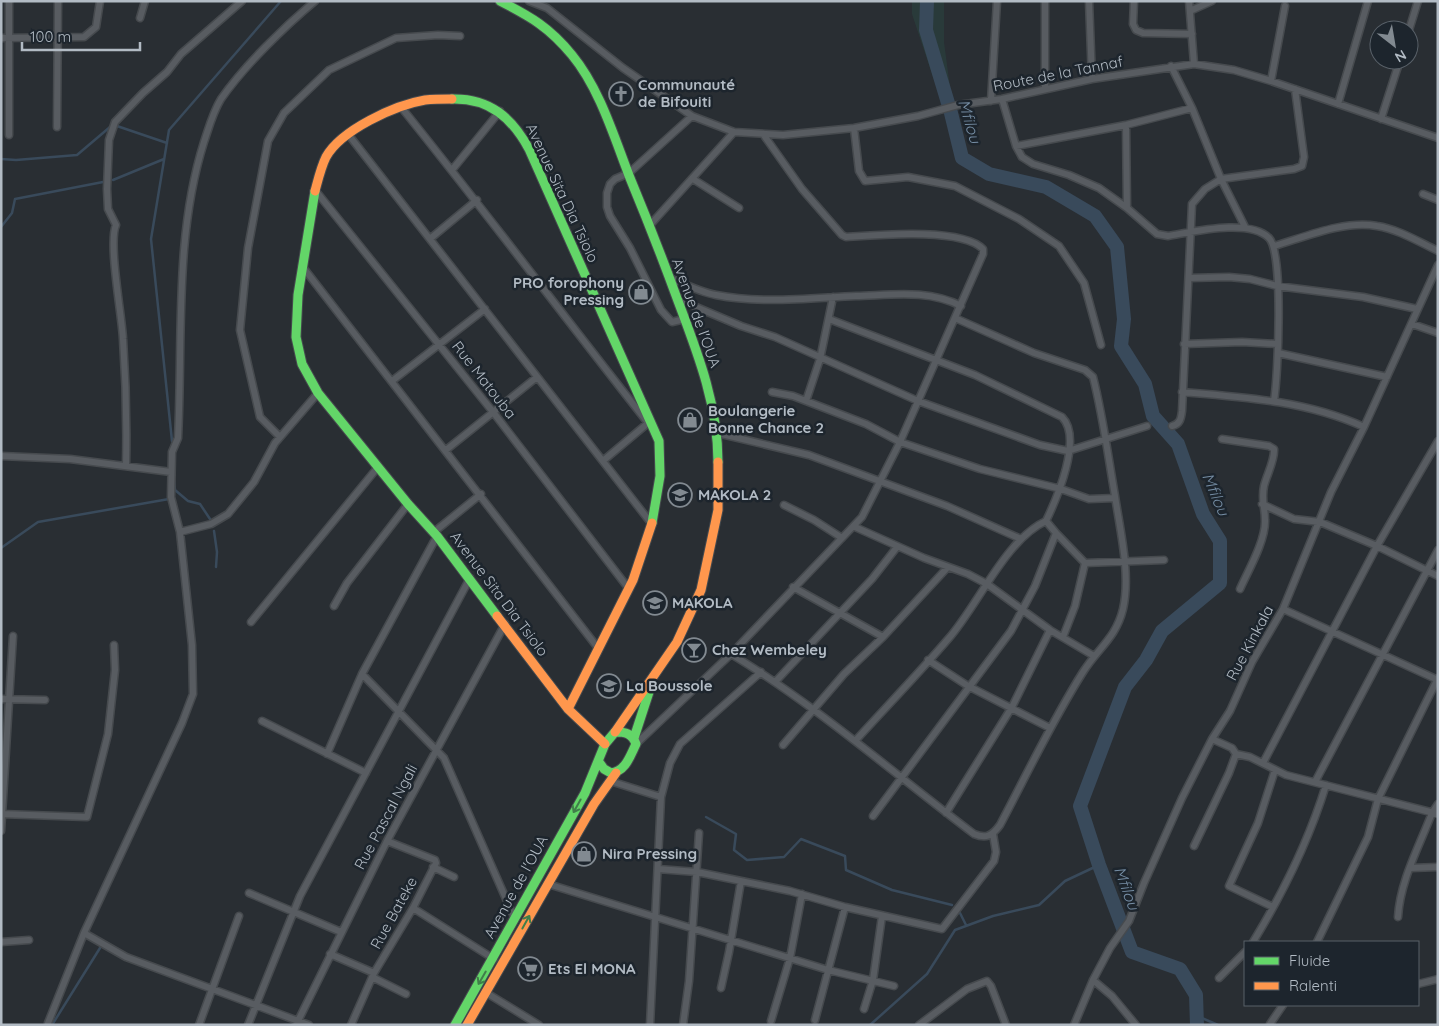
<svg xmlns="http://www.w3.org/2000/svg" width="1439" height="1026" font-family="Quicksand,sans-serif">
<style>
.green{fill:#293a3a}
.lines{fill:none;stroke-linecap:round;stroke-linejoin:round}
.stream{stroke:#394a5b;stroke-width:2.5}
.river{stroke:#394a5b;stroke-width:14}
.street-casing{stroke:#464a4e;stroke-width:9}
.fast-casing{stroke:#464a4e;stroke-width:11}
.slow-casing{stroke:#464a4e;stroke-width:11}
.street{stroke:#585c61;stroke-width:6}
.fast{stroke:#63d668;stroke-width:9}
.slow{stroke:#ff974d;stroke-width:9}
.oneway{stroke:#407e4a}
.labels{text-anchor:middle;stroke-width:5;stroke-linejoin:round;paint-order:stroke}
.street-label{font-size:15px;fill:#b2bbc4;stroke:#1d252d}
.poi-label{font-size:15px;font-weight:bold;fill:#b2bbc4;stroke:#1d252d;text-anchor:start}
.water-label{font-size:16px;font-style:italic;fill:#768ea5;stroke:#1d252d}
</style>
<rect width="100%" height="100%" fill="#292e33"/>
<path class="green" d="M912 1H944V42L952 102 942 104 912 14Z"/>
<g class="lines">
<path class="stream" d="M117 126 167 143
M1 159 16 160 77 155 110 127
M113 180 164 159
M1 227 12 213 15 199 103 182
M172 441 151 239 169 130 281 1
M174 480 175 490 188 501 200 504 210 519
M214 531 217 552 216 567
M1 548 38 522 169 499
M706 817 736 834 734 850 747 860 784 857 801 839 845 856 846 870 892 890 952 905
M960 913 966 925
M1195 1015 1218 1025
M52 1025 100 948
M870 1025 927 974 955 930 993 916 1039 905 1065 881 1099 865"/>
<path class="river" d="M927 1 926 30 951 113 962 158 989 174 1046 187 1095 216 1117 247 1124 319 1121 346 1145 384 1153 416 1178 444 1203 514 1220 541V583L1162 631 1146 660 1125 687 1080 806 1099 865 1132 952 1180 969 1196 995 1197 1025"/>
<g class="street-casing">
<path id="street" d="M9 1V135
M529 1 547 8 623 68 692 116 734 132 783 135 854 128 918 116 958 105 1002 99 1092 79 1194 64 1234 70 1271 81 1438 138
M1089 1 1092 79
M1134 1 1133 24 1136 30 1143 33 1192 34
M1189 1 1194 64
M1190 11 1212 1
M140 18 145 1
M1409 30 1418 1
M1 38 84 37 96 27 100 1
M1171 66 1192 108
M1271 81 1285 6
M1045 88V1
M1002 99 1016 146 1022 157 1033 164 1069 175 1099 188 1127 208 1157 234 1168 236C1193 232 1249 218 1269 238 1284 253 1278 377 1274 401
M991 101 997 1
M1338 104 1368 1
M401 107C485 211 565 318 648 423
M1381 119 1400 60
M1126 125 1127 208
M57 127 58 1
M854 128 859 171 865 181 908 177 955 186 1019 219 1059 246 1084 283 1101 345
M348 134 651 523
M1016 146 1126 125 1192 108 1221 179 1294 169 1302 166 1304 157 1295 89
M452 170 500 111
M693 179 739 208
M315 190 493 412 629 589
M1423 194 1438 200
M650 225 734 132
M431 238 477 200
M1274 246C1305 237 1344 220 1377 226 1398 229 1419 242 1438 251
M302 266 598 648
M670 278C684 284 700 292 716 295 761 304 811 298 856 296 892 295 928 289 961 306
M1189 278 1229 277 1250 279 1277 286 1363 297 1417 309
M677 299 741 326 775 337 918 401 1040 445 1068 451 1147 426
M685 319 672 322 661 310 630 248 610 216 607 207V193L610 184 615 179 629 173 692 116
M829 319 975 375 1062 417C1083 438 1057 498 1046 521 1006 539 978 605 949 638 919 673 887 706 856 740
M1412 324 1438 333
M1184 344 1242 342 1277 344
M1278 353 1387 377
M392 381 485 309
M772 392 793 396 866 424 900 442 980 469 1061 489 1089 499 1115 498
M1182 392C1244 397 1307 401 1364 427
M806 401 820 359 833 297
M1172 426C1180 424 1181 419 1182 411L1192 204 1205 189 1221 179 1245 227
M717 433 809 455 947 506 1021 539
M280 437 260 417 240 330 248 248 268 141 284 113 329 70 396 38 438 35 460 36
M1222 439 1269 446 1274 449C1275 460 1267 474 1264 486 1261 500 1265 507 1265 520 1266 540 1248 571 1240 589
M446 450 537 377
M1 456 70 459 171 472
M604 460 648 423
M126 466C127 423 126 382 123 339 122 316 108 243 116 225L108 209 107 189 109 140 115 122 143 93 167 72 181 54 242 1
M1262 504 1294 519 1320 522 1377 546 1438 576
M784 505 814 520 842 538
M855 527 924 558 968 574 987 584 1050 630 1094 656
M180 532 211 524 228 514 254 482 275 443 318 393
M434 532 481 494
M1056 533 1085 563 1164 560
M793 587 883 637
M334 606 347 583 408 504
M1283 609 1438 680
M251 622 378 467
M1063 637 1075 606 1085 563
M731 654C817 706 893 773 974 834 986 839 992 836 1000 825 1027 774 1052 721 1083 672 1098 648 1116 638 1123 609 1131 575 1120 530 1115 496 1108 456 1103 416 1093 377L1085 370 1034 353 955 318
M928 660 968 686 1050 728
M362 674 444 758 514 917
M776 681 872 579 897 547
M1 699 45 700
M262 721 366 773
M1212 739 1232 748 1236 754 1250 757 1286 775 1438 814
M636 744 731 654 862 517 900 442 983 254V249C962 227 876 235 846 237L842 235 802 189 763 134
M783 745 844 674 883 637 947 568
M327 754 362 674 437 536
M1263 763 1377 546 1438 441
M610 781 661 797
M1315 782 1438 550
M946 813 1012 707 1050 630
M1 814 87 817 108 734 115 670 114 645
M873 816 1011 631 1035 586 1056 533 1046 521
M1 831 13 636
M1194 846 1229 773 1236 754
M433 867 454 877
M1411 868 1438 867
M658 869 697 872 790 891 845 907 942 929 994 861 996 852 993 834
M548 884 828 970 894 986
M249 893 341 932
M1273 907 1229 886 1258 823 1275 770
M413 908 494 959
M1398 917C1400 881 1419 847 1432 813L1438 804
M84 933 126 957 309 1025
M1 942 29 940
M1253 942C1283 893 1309 840 1326 785
M1317 942 1368 837 1378 799 1438 678
M330 954 374 973
M372 977 406 994
M1219 978 1245 952
M1093 980 1112 996 1136 1025
M1418 984 1438 979
M721 988 729 952 741 881
M485 992 539 1025
M864 1009 873 980 882 916
M815 1020 845 907
M771 1021 790 958 802 894
M48 1023 84 933 182 723 193 694 192 645 180 532 171 497 172 452 178 438C183 339 174 237 204 142 209 127 213 112 221 99 244 66 284 27 315 1
M1270 1024 1283 1005
M199 1025 239 916
M248 1025 300 896 470 578
M296 1025 387 841 505 624
M351 1025 374 973 413 908 436 863 435 860 387 841
M650 1025 661 797 670 763 680 744 761 672
M683 1025 689 981 699 833
M919 1025 967 989 987 981 991 986 1006 1025
M1074 1025 1093 980 1110 948 1129 921 1144 883 1182 798 1212 739 1230 711 1252 662 1283 609 1331 492 1364 427 1438 265"/>
</g>
<g class="fast-casing">
<path id="fast" d="M500 1C531 17 549 27 572 55 600 89 614 137 630 178 647 219 663 260 678 301 698 354 718 405 718 462
M452 99C490 98 512 118 529 149L659 441 660 476 652 523
M315 191 298 295 296 337 302 364 318 393 408 504 437 536 497 616
M634 738 650 689
M455 1025 585 793 605 744 615 732C625 732 632 733 636 744 630 756 626 771 611 773L604 769 599 762"/>
</g>
<g class="slow-casing">
<path id="slow" d="M315 191C318 180 321 167 326 157 341 130 395 105 425 100 434 99 443 99 452 99
M497 616 568 709 605 744
M568 709 633 580 652 523
M615 732 677 642 701 590 718 510V462
M467 1025 594 804 616 773"/>
</g>
<use href="#street" class="street"/>
<use href="#fast" class="fast"/>
<use href="#slow" class="slow"/>
</g>
<defs><path id="oneway-shaft" d="M-6 0H5M1.5-3L5.5 0L1.5 3" fill="none" stroke-width="1.6" stroke-linecap="round" stroke-linejoin="round" transform="scale(1.25)"/></defs>
<g class="oneway">
<use href="#oneway-shaft" transform="translate(577 806) rotate(119)"/>
<use href="#oneway-shaft" transform="translate(526 922) rotate(-61)"/>
<use href="#oneway-shaft" transform="translate(482 978) rotate(120)"/>
</g>
<defs>
<g id="church-ring" transform="scale(1.25)"><circle r="9.5" fill="#1d252d" stroke="#828a91" stroke-width="1.5"/><path d="M-1.2-6h2.4v3.5h3.3v2.4h-3.3V6h-2.4V-.1h-3.3v-2.4h3.3Z" fill="#828a91"/></g>
<g id="shop-ring" transform="scale(1.25)"><circle r="9.5" fill="#1d252d" stroke="#828a91" stroke-width="1.5"/><path d="M-5-2.5h2.3a2.7 3.5 0 0 1 5.4 0H5L5.5 6h-11ZM-1.5-2.5h3a1.5 2.3 0 0 0-3 0Z" fill="#828a91"/></g>
<g id="school-ring" transform="scale(1.25)"><circle r="9.5" fill="#1d252d" stroke="#828a91" stroke-width="1.5"/><path d="M0-5L7-2L0 1L-7-2ZM-4 1L0 2.5L4 1V4Q0 6-4 4Z" fill="#828a91"/></g>
<g id="bar-ring" transform="scale(1.25)"><circle r="9.5" fill="#1d252d" stroke="#828a91" stroke-width="1.5"/><path d="M-6-5H6L.8 .8V4.5H3.5V6h-7V4.5H-.8V.8Z" fill="#828a91"/></g>
<g id="supermarket-ring" transform="scale(1.25)"><circle r="9.5" fill="#1d252d" stroke="#828a91" stroke-width="1.5"/><path d="M-6-5.5h2.5l.6 2H6L4.5 2H-2.5L-4.4-4H-6ZM-1.5 3.2a1.3 1.3 0 1 0 .1 0ZM3 3.2a1.3 1.3 0 1 0 .1 0Z" fill="#828a91"/></g>
</defs>
<g fill-rule="evenodd">
<use href="#church-ring" x="621" y="94"/>
<use href="#shop-ring" x="641" y="292"/>
<use href="#shop-ring" x="690" y="420"/>
<use href="#school-ring" x="680" y="495"/>
<use href="#school-ring" x="655" y="603"/>
<use href="#bar-ring" x="694" y="650"/>
<use href="#school-ring" x="609" y="686"/>
<use href="#shop-ring" x="584" y="854"/>
<use href="#supermarket-ring" x="530" y="969"/>
</g>
<g class="labels">
<g class="street-label">
<text transform="translate(1058 74) rotate(-11)" y="5">Route de la Tannaf</text>
<text transform="translate(562 193) rotate(65)" y="5">Avenue Sita Dia Tsiolo</text>
<text transform="translate(696 313) rotate(70)" y="5">Avenue de l'OUA</text>
<text transform="translate(484 380) rotate(52)" y="5">Rue Matouba</text>
<text transform="translate(499 594) rotate(53)" y="5">Avenue Sita Dia Tsiolo</text>
<text transform="translate(1250 643) rotate(-62)" y="5">Rue Kinkala</text>
<text transform="translate(386 817) rotate(-62)" y="5">Rue Pascal Ngali</text>
<text transform="translate(516 887) rotate(-61)" y="5">Avenue de l'OUA</text>
<text transform="translate(394 913) rotate(-61)" y="5">Rue Bateke</text>
</g>
<g class="poi-label">
<text x="638" y="90">Communauté<tspan x="638" dy="17">de Bifouiti</tspan></text>
<text x="624" y="288" text-anchor="end">PRO forophony<tspan x="624" dy="17">Pressing</tspan></text>
<text x="708" y="416">Boulangerie<tspan x="708" dy="17">Bonne Chance 2</tspan></text>
<text x="698" y="500">MAKOLA 2</text>
<text x="672" y="608">MAKOLA</text>
<text x="712" y="655">Chez Wembeley</text>
<text x="626" y="691">La Boussole</text>
<text x="602" y="859">Nira Pressing</text>
<text x="548" y="974">Ets El MONA</text>
</g>
<g class="water-label">
<text transform="translate(970 121) rotate(74)" y="6">Mfilou</text>
<text transform="translate(1216 494) rotate(67)" y="6">Mfilou</text>
<text transform="translate(1127 888) rotate(70)" y="6">Mfilou</text>
</g>
</g>
<rect width="1439" height="1026" fill="none" stroke="#b2bbc4" stroke-width="5"/>
<rect x="1244" y="941" width="175" height="65" fill="#1d252d" stroke="#596169"/>
<rect x="1254" y="957" width="25" height="8" fill="#63d668" stroke="#596169"/>
<text x="1289" y="966" font-size="15" fill="#b2bbc4">Fluide</text>
<rect x="1254" y="982" width="25" height="8" fill="#ff974d" stroke="#596169"/>
<text x="1289" y="991" font-size="15" fill="#b2bbc4">Ralenti</text>
<g transform="translate(1394 45) rotate(149)"><circle r="24" fill="#1d252d" stroke="#596169"/>
<path d="M0-4L9 19L0 12L-9 19Z" fill="#828a91"/>
<text y="-8" font-size="14" font-weight="bold" text-anchor="middle" fill="#b2bbc4">N</text>
</g>
<path d="M22 42v8h118v-8" fill="none" stroke="#b2bbc4" stroke-width="2.5"/>
<text x="30" y="42" font-size="15" fill="#b2bbc4" stroke="#1d252d" stroke-width="4" paint-order="stroke">100 m</text>
</svg>
